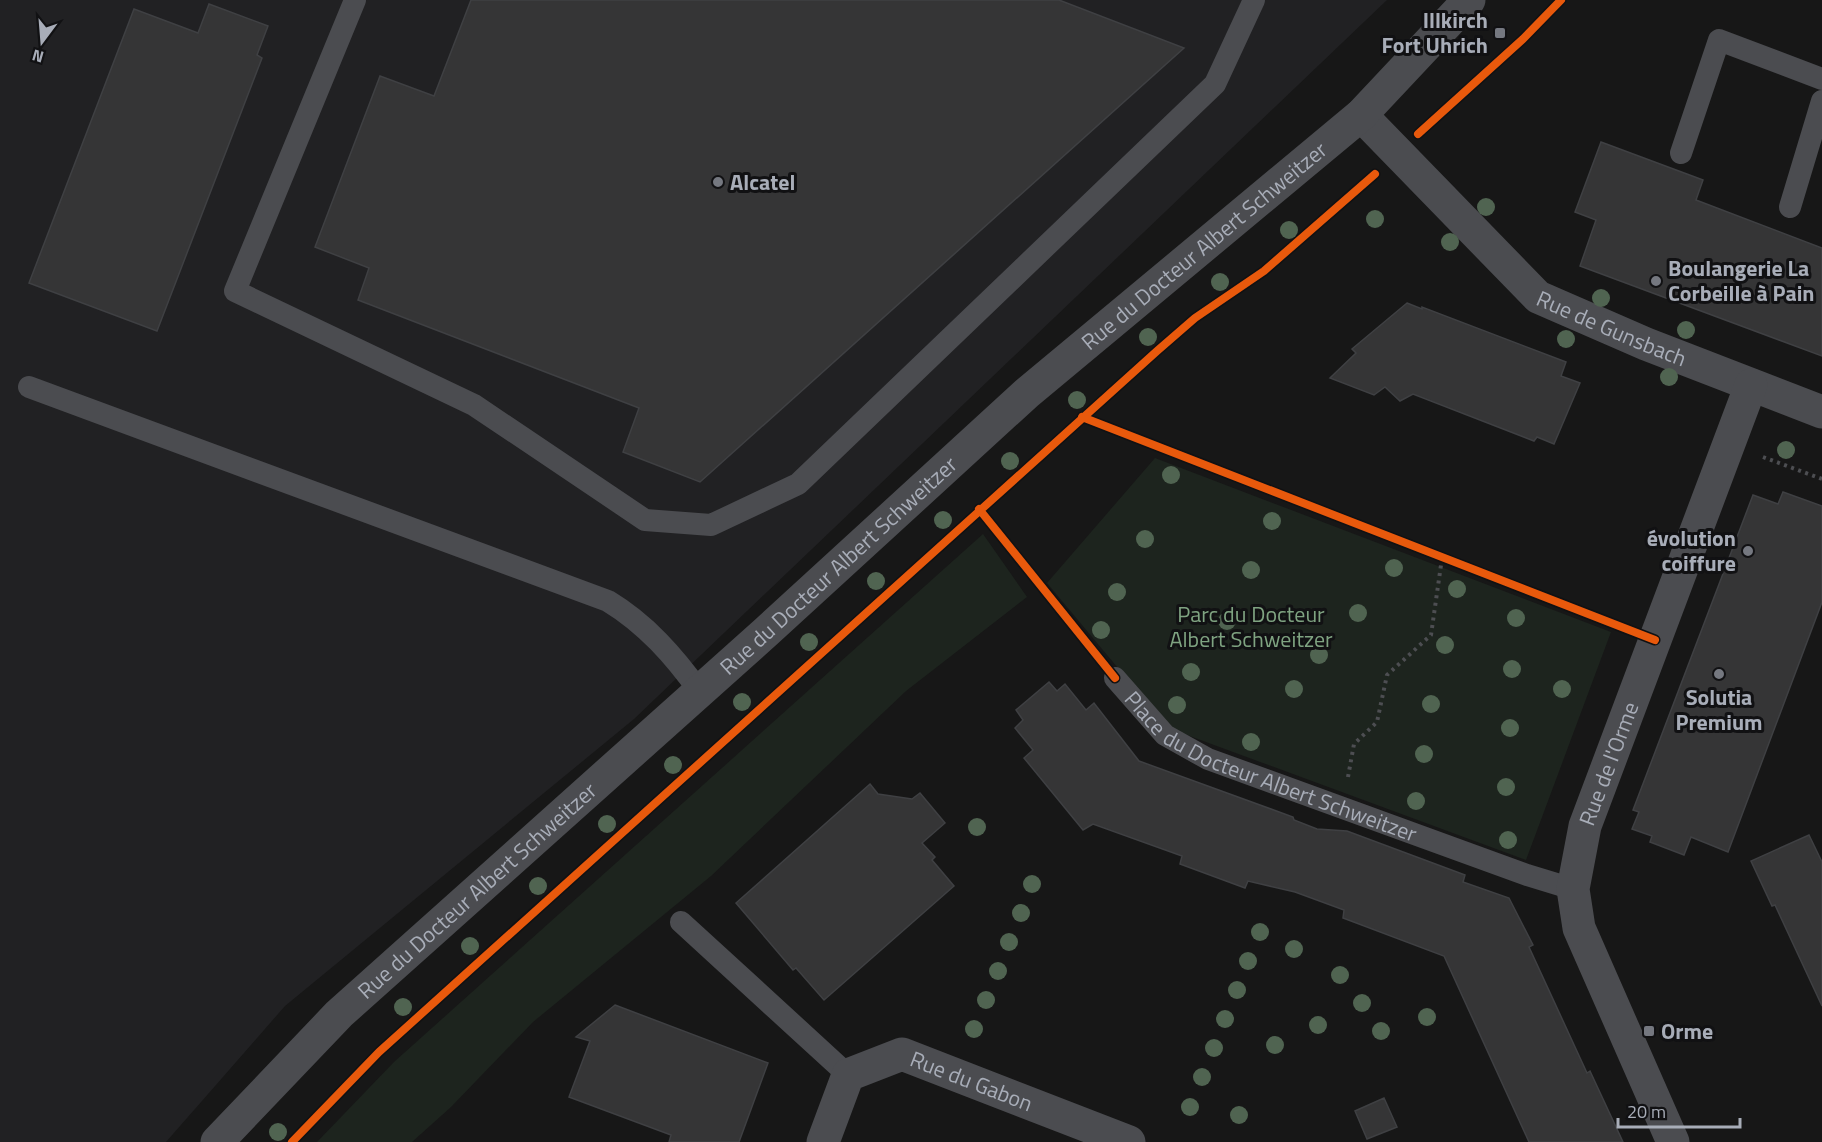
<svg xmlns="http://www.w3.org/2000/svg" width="1822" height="1142" font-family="'Titillium Web',sans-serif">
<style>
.built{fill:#212123}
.green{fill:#1d241e}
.building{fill:#353536;stroke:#3f4043;stroke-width:1.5}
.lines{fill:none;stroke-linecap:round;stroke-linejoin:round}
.path{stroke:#4d4e52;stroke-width:4;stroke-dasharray:3 4.5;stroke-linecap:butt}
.service{stroke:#4b4c50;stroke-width:22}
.minor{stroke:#4b4c50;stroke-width:33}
.cycleway-casing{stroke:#111113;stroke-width:11}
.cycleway{stroke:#e8590c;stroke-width:8}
.tree{fill:#506451}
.poi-dot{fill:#757880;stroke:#111113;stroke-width:2}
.labels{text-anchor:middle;stroke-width:6;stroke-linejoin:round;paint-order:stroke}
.poi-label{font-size:22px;font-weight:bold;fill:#a8adb8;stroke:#111113;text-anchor:start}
.street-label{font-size:22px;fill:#a8adb8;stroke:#111113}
.park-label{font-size:22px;fill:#7fa381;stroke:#111113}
</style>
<rect width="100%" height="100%" fill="#171717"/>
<path class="built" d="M0 0H1387L634 719 285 1006 166 1142H0Z"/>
<path class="green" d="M1155 458 1611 632 1526 860 1168 728 1047 583Z
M983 534 1027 597 906 691 711 876 533 1022 451 1107 412 1142H317L394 1062Z"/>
<path class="building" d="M471 0H1059L1184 48 700 482 623 452 639 408 358 300 369 268 315 247 380 76 434 96Z
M209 4 268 26 257 55 262 58 157 331 29 283 134 9 198 33Z
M1601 142 1703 180 1696 200 1822 248V356L1580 266 1596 220 1575 212Z
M1407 303 1422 309V307L1566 362 1561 376 1580 383 1554 444 1537 437 1534 441 1413 394 1400 401 1385 387 1374 395 1330 378 1356 353 1352 349Z
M1783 492 1822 506V602L1728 852 1691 837 1684 855 1650 842 1652 836 1632 829 1639 812 1633 810 1753 495 1778 504Z
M1049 682 1057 691 1065 684 1086 710 1094 703 1139 761 1293 817 1294 820 1317 829 1347 831 1465 875 1463 882 1509 898 1533 945 1529 947 1587 1073 1590 1071 1623 1142H1529L1444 956 1343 918 1344 910 1295 892 1248 881 1245 888 1180 864 1182 856 1093 824 1083 830 1024 758 1033 750 1015 728 1023 720 1016 710Z
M870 784 878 794 912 799 920 793 945 823 922 843 935 857 932 860 954 886 824 1000 796 968 793 970 736 903Z
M1809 835 1822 862V1006L1775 905 1772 906 1751 861Z
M615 1005 768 1063 739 1142H669L671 1135 569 1097 590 1041 576 1037Z
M1384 1098 1397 1127 1367 1139 1355 1111Z"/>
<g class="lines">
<path class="path" d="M1763 457 1822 479
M1348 777 1354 744 1377 722 1387 675 1431 635 1442 558"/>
<g class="service">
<path d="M355 0 235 291 474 405 645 520 711 525 798 484 1215 84 1254 0"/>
<path d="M1681 153 1719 40 1822 79"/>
<path d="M1790 207 1822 101"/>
<path d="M29 387 608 601C646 624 674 656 700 692"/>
<path id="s1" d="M1115 678 1165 735 1208 759 1527 875 1573 889"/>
<path d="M681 922 848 1075"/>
</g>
<g class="minor">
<path id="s2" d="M1361 115 1538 297 1646 344 1822 412"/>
<path id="s3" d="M217 1142 339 1014 766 632 1027 393 1361 115 1469 0"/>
<path id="s4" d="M823 1142 848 1075 902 1054 1129 1142"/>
<path id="s5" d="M1673 1142 1579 928 1573 889 1585 826 1751 385"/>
</g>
<g class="cycleway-casing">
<path id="cycleway" d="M1418 134 1523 39 1561 0
M1082 417 1655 640
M979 509 1115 678
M292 1142 379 1052 1157 351 1195 318 1264 271 1375 174"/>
</g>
<use href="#cycleway" class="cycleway"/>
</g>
<g class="tree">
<circle cx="1486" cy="207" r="9"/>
<circle cx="1375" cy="219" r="9"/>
<circle cx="1289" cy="230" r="9"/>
<circle cx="1450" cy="242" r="9"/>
<circle cx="1220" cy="282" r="9"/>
<circle cx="1601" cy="298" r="9"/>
<circle cx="1686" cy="330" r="9"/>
<circle cx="1148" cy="337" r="9"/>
<circle cx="1566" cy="339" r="9"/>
<circle cx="1669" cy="377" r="9"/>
<circle cx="1077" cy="400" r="9"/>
<circle cx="1786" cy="450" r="9"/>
<circle cx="1010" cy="461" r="9"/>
<circle cx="1171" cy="475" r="9"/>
<circle cx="943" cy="520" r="9"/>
<circle cx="1272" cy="521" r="9"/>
<circle cx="1145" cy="539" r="9"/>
<circle cx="1394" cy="568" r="9"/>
<circle cx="1251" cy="570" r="9"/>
<circle cx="876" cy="581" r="9"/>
<circle cx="1457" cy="589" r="9"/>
<circle cx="1117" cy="592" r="9"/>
<circle cx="1358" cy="613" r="9"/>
<circle cx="1516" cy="618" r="9"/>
<circle cx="1227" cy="621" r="9"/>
<circle cx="1101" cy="630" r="9"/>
<circle cx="809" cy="642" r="9"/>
<circle cx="1445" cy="645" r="9"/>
<circle cx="1319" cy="655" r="9"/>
<circle cx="1512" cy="669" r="9"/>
<circle cx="1191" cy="672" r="9"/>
<circle cx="1294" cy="689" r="9"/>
<circle cx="1562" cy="689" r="9"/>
<circle cx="742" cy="702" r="9"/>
<circle cx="1431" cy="704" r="9"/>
<circle cx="1177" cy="705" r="9"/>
<circle cx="1510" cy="728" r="9"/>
<circle cx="1251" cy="742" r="9"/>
<circle cx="1424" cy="754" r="9"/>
<circle cx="673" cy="765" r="9"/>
<circle cx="1506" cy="787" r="9"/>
<circle cx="1416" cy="801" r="9"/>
<circle cx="607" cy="824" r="9"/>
<circle cx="977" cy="827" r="9"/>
<circle cx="1508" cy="840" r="9"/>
<circle cx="1032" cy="884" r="9"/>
<circle cx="538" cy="886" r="9"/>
<circle cx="1021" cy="913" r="9"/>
<circle cx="1260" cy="932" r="9"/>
<circle cx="1009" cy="942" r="9"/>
<circle cx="470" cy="946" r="9"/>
<circle cx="1294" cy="949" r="9"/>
<circle cx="1248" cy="961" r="9"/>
<circle cx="998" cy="971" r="9"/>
<circle cx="1340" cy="975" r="9"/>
<circle cx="1237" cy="990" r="9"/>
<circle cx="986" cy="1000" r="9"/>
<circle cx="1362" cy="1003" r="9"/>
<circle cx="403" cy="1007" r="9"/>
<circle cx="1427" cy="1017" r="9"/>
<circle cx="1225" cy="1019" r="9"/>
<circle cx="1318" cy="1025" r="9"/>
<circle cx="974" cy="1029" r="9"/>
<circle cx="1381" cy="1031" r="9"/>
<circle cx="1275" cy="1045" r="9"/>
<circle cx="1214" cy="1048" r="9"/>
<circle cx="1202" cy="1077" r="9"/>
<circle cx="1190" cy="1107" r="9"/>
<circle cx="1239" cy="1115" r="9"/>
<circle cx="278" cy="1132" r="9"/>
</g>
<g class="poi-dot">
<rect x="1494" y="27" width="12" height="12" rx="3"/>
<circle cx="718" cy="182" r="6"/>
<circle cx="1656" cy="281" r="6"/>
<circle cx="1748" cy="551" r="6"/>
<circle cx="1719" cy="674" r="6"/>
<rect x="1643" y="1025" width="12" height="12" rx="3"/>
</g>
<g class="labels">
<g class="poi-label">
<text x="1488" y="28" text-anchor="end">Illkirch<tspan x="1488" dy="25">Fort Uhrich</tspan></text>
<text x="730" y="190">Alcatel</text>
<text x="1668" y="276">Boulangerie La<tspan x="1668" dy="25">Corbeille à Pain</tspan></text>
<text x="1736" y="546" text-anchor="end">évolution<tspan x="1736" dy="25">coiffure</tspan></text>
<text x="1719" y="705" text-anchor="middle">Solutia<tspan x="1719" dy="25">Premium</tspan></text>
<text x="1661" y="1039">Orme</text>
</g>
<g class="street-label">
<text dy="8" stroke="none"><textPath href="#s3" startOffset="1334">Rue du Docteur Albert Schweitzer</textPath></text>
<text dy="8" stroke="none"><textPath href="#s2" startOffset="334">Rue de Gunsbach</textPath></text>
<text dy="8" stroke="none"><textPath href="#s3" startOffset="848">Rue du Docteur Albert Schweitzer</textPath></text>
<text dy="8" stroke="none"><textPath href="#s1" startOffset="184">Place du Docteur Albert Schweitzer</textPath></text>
<text dy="8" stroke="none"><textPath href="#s5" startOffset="404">Rue de l'Orme</textPath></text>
<text dy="8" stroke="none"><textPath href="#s3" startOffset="362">Rue du Docteur Albert Schweitzer</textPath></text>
<text dy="8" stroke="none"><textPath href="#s4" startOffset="204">Rue du Gabon</textPath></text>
</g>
<g class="park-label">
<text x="1251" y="622">Parc du Docteur<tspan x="1251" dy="25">Albert Schweitzer</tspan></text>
</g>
</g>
<g transform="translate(42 42) rotate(196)" stroke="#111113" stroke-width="4.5" paint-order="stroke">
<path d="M0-4.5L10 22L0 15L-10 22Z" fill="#a8adb8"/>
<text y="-9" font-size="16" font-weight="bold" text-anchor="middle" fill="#a8adb8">N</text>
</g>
<path d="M1618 1118v9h122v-9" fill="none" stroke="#a8adb8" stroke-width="3"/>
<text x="1627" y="1118" font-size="18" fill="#a8adb8" stroke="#111113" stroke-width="4.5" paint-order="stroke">20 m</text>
</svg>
